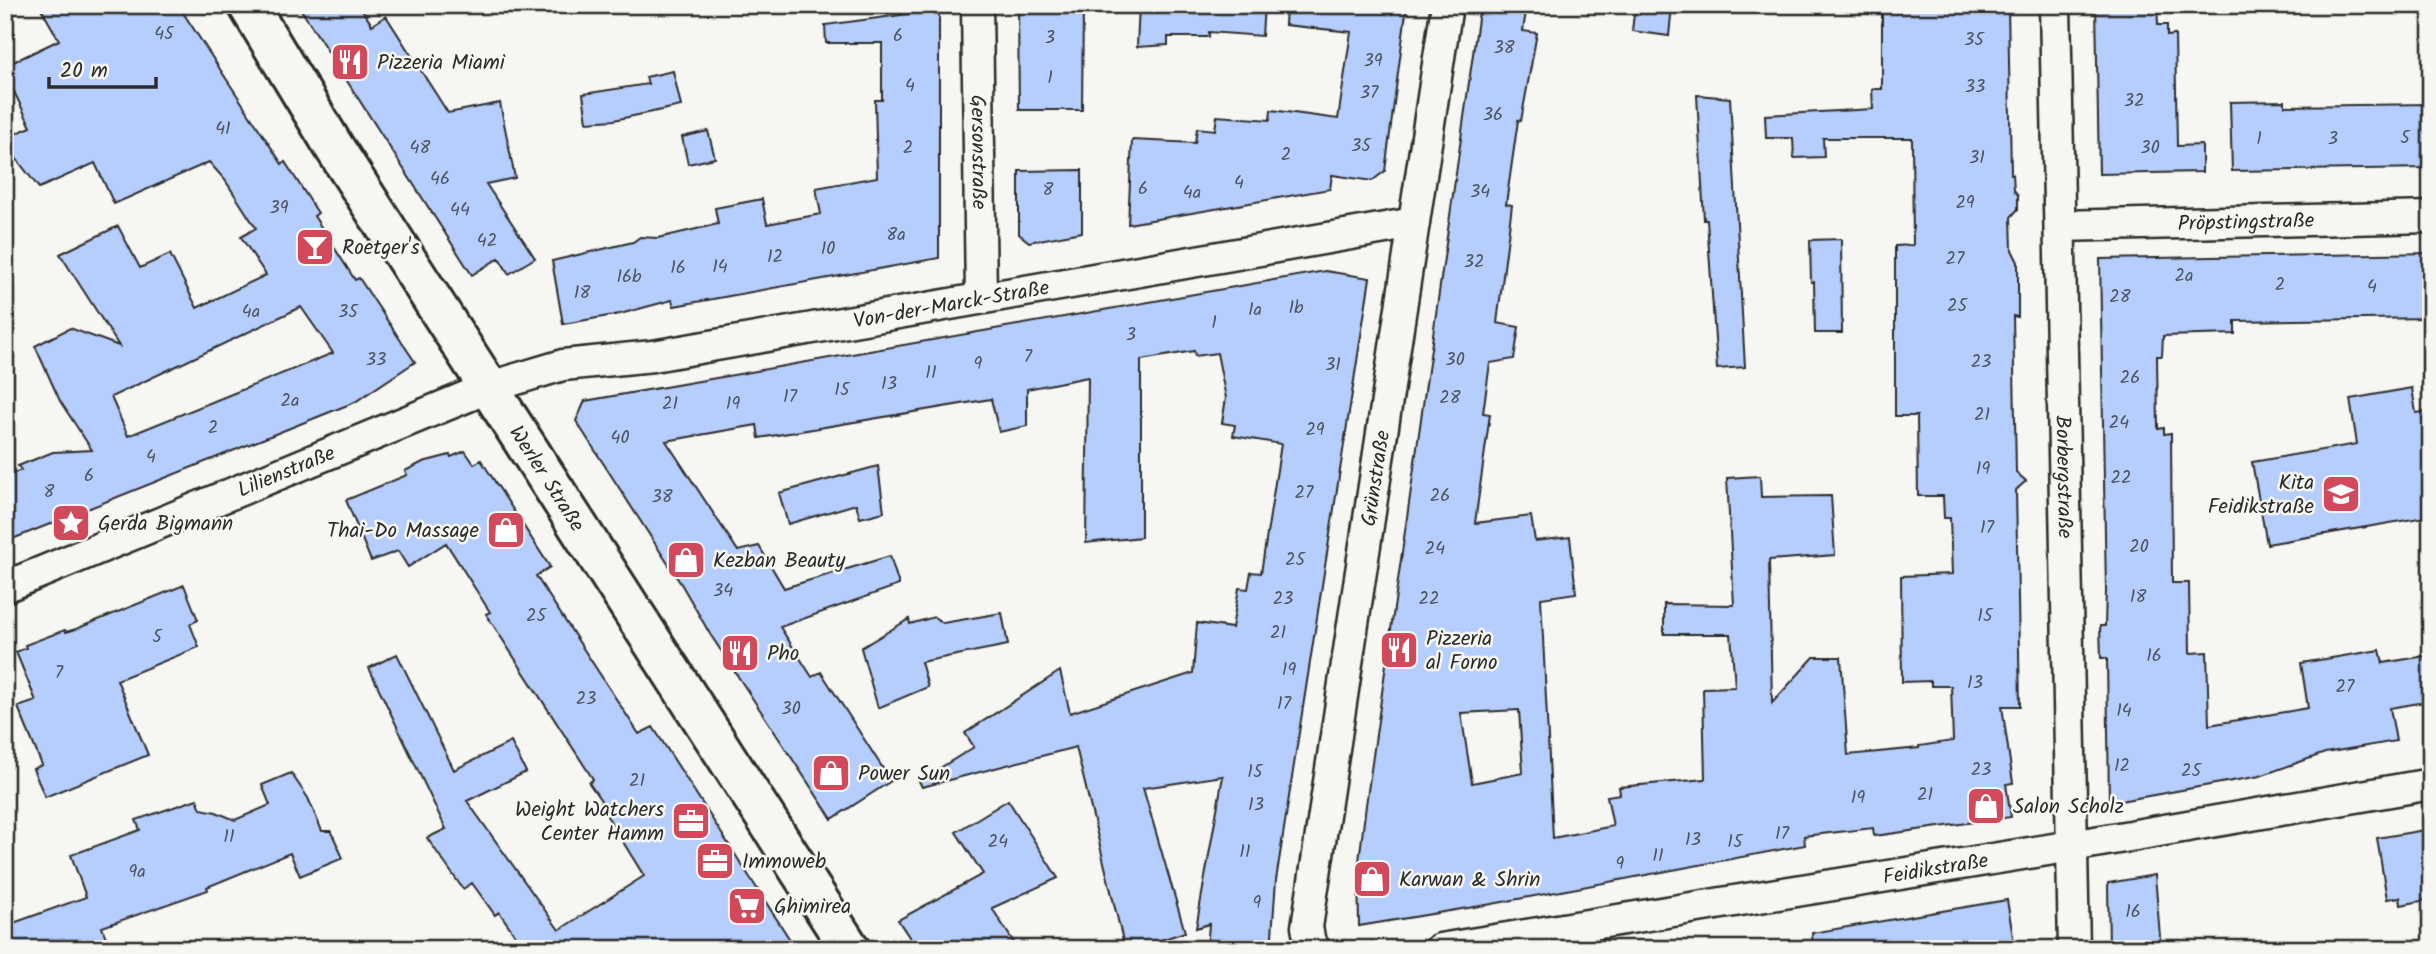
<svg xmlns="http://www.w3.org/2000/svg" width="2436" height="954" font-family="Kalam,sans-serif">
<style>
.building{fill:#b6cefd;stroke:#2b2b2b;stroke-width:2;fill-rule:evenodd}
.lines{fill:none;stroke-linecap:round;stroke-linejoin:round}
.street-casing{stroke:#2b2b2b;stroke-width:35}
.secondary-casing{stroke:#2b2b2b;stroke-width:44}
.street{stroke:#f6f6f2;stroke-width:30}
.secondary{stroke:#f6f6f2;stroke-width:38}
.labels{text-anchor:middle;stroke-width:5;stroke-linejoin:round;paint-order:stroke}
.number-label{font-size:18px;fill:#4e5460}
.poi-label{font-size:21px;fill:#2b2b2b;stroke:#f6f6f2;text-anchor:start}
.street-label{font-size:21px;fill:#2b2b2b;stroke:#f6f6f2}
</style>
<rect width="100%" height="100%" fill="#f6f6f2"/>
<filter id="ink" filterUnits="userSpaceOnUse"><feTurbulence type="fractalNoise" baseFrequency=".0143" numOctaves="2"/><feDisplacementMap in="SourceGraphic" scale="14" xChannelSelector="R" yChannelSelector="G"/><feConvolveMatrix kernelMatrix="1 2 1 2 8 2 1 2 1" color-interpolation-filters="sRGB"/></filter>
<g filter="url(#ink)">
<path class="building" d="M39 5H178L282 164 285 162 318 213 314 216 355 280 359 278 415 362 355 402 5 542V477L21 470 18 466 53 452 92 450 60 401 35 346 70 328 119 346 60 254 118 226 140 268 170 254 197 308 266 275 241 237 256 228 225 180 209 162 114 204 95 163 39 188 5 144V138L31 127 5 73V66L59 40ZM301 307 333 353 128 436 111 397Z
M298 5H359L372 25 386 16 448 113 500 103 515 178 486 184 535 258 509 274 499 258 472 275Z
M1018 5H1083L1082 110H1019Z
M1139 5H1264L1262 36 1209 32V37H1168V45L1137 47Z
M1286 5H1407L1385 171 1372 181 1332 175 1330 189 1128 224 1132 140 1195 143 1197 128 1215 130 1217 116 1270 120 1271 110 1338 119 1351 32 1285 25Z
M1480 5H1527L1523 31 1537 33 1521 121 1518 120 1506 204 1512 205 1497 323 1519 327 1514 359 1490 363 1483 413 1490 414 1475 523 1531 516 1535 541 1570 537 1576 593 1541 598 1553 838 1613 826 1607 796 1620 794 1619 787 1705 779 1703 688 1735 687 1731 634H1664V604L1734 605 1727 478 1760 476 1761 497 1831 496 1835 555 1769 560 1772 703 1814 657H1841L1848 755 1919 748V746L1953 741 1951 686H1931V681L1902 682 1901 576 1952 574 1950 518H1944L1943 496H1918L1917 416H1895V246L1913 245 1912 138H1823L1824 157 1794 158 1793 138H1766L1765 115 1873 109 1872 89H1882V5H2008L2011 174H2013L2014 190 2018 195V209L2011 217 2012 250 2018 262V317L2013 316 2016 472 2026 481 2016 490 2020 706H2002L2013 783 2006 784 2011 817 1874 836 1873 828 1804 836 1805 845 1492 904 1359 926 1358 869 1366 805ZM1519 710 1523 773 1472 783 1461 713Z
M1635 5H1672L1669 36 1632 31Z
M2096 5H2157L2158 25H2167V36L2175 35 2177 146 2202 145V172L2099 174Z
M939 10V258L674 306 672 300 620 314 563 324 552 261 633 242 640 237 658 238 718 224 715 208 762 199 767 224 821 214 816 188 877 177 875 100H882V43H826L825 25Z
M673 71 681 106 614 120 587 122 583 94 648 84 646 77Z
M1697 95 1730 98 1745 367 1717 369 1707 220H1704Z
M2285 101V106L2431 104V168L2232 171 2230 102Z
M708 131 715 158 688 164 682 137Z
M1082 170V232L1029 242 1019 234V171Z
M1841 239 1842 333H1815L1814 282H1811L1810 240Z
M2431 253V318L2235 321V334L2163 336 2162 356H2157L2158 429 2164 428V434L2171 433 2172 583H2189L2190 653 2207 652 2209 725 2308 708 2301 663 2380 650 2383 663 2431 655V701L2390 708 2396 741 2325 753 2260 776 2109 803 2107 658H2101L2100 626H2105L2106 590 2100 259Z
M1325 271 1370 278 1276 880 1271 949H1207L1209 924 1196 928 1223 776 1143 788 1185 932 1134 949H1125L1076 747 922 787 919 781 974 747 965 733 1060 671 1070 713 1193 673 1197 623 1232 628 1239 588 1248 589 1251 572 1261 573 1281 444 1233 436 1235 425 1222 423 1226 398 1217 353 1195 356 1194 351 1141 360V537L1086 543 1088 377 1027 389V426L999 432 991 399 759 438 757 425 666 441 738 551 759 546 784 588 890 556 899 585 780 627 812 677 821 672 891 781 832 819 710 634 683 587 576 421 585 401Z
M2412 388 2416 413 2431 411V516L2267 544 2252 462 2357 444 2350 399Z
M465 451 474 464 481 460 550 567 536 576 639 734 653 727 796 949H525L499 912 495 915 472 883 463 889 427 838 446 829 369 668 397 654 454 770 511 742 526 772 467 801 559 930 644 876 599 803 602 802 589 783 593 779 486 614 490 612 446 543 408 567 398 551 371 561 346 500 407 475 405 471 423 462 450 455 451 457Z
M878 466 884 512 860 518 856 504 788 524 779 493Z
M184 585 198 620 190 624 199 647 117 680 148 755 45 797 33 769 42 765 18 707 36 701 16 652 26 648 25 645 65 630 66 632 76 629Z
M1002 613 1008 645 921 662 928 687 878 708 861 648 909 619 910 624 934 617 943 623Z
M291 773 308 798 322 831H331L343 858 300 876 290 853 207 887 208 890 102 927 110 949H5V926L86 897 71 855 140 830 136 820 197 799 201 809 216 812 235 820 270 805 262 785Z
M1008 800 1058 878 992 908 1018 949H917L898 920 983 874 956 832Z
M2431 829V899L2401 905 2400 897 2387 899 2377 838Z
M2155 875 2161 949H2109L2108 883Z
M2007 900 2015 949H1813L1812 933Z"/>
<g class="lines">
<g class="street-casing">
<g id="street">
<path id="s1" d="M977 5 981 298"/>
<path id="s2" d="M2055 5 2074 949"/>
<path id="s3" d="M2060 226 2431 217"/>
<path id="s4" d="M5 587 490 387 563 365 653 356 1414 223"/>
<path id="s5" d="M1315 949 1310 943 1307 927 1447 5"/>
<path id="s6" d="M1440 949 2072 846 2431 784"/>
</g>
</g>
<g class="secondary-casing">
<g id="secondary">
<path id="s7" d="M248 5 334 147 850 949"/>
</g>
</g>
<use href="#street" class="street"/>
<use href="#secondary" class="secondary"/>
</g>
</g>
<defs>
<g id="restaurant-square" transform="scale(2.0125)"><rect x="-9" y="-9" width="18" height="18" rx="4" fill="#d1495b" stroke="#f6f6f2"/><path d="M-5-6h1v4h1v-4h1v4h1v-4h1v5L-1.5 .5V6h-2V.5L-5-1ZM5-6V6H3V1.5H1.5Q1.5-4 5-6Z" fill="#fff"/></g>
<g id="bar-square" transform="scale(2.0125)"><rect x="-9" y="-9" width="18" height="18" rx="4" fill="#d1495b" stroke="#f6f6f2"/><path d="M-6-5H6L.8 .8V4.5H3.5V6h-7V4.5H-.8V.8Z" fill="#fff"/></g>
<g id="school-square" transform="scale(2.0125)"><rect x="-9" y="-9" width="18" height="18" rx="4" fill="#d1495b" stroke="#f6f6f2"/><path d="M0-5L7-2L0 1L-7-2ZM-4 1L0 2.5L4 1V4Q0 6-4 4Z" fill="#fff"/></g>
<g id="sight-square" transform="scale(2.0125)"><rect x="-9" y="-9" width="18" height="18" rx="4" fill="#d1495b" stroke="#f6f6f2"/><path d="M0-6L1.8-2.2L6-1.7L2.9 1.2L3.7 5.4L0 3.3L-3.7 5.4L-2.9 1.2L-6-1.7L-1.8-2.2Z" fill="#fff"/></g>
<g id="shop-square" transform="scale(2.0125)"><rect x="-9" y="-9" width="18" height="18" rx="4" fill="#d1495b" stroke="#f6f6f2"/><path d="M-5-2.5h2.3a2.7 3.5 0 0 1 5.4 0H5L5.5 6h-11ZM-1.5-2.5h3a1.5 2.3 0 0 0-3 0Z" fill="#fff"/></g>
<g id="office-square" transform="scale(2.0125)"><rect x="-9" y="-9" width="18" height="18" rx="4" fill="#d1495b" stroke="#f6f6f2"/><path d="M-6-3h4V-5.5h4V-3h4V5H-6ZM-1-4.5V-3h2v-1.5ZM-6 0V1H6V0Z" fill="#fff"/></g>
<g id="supermarket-square" transform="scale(2.0125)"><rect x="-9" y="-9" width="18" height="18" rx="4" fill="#d1495b" stroke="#f6f6f2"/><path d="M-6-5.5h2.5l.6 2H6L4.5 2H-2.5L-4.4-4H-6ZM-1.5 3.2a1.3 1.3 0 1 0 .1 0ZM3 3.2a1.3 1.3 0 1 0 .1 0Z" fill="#fff"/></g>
</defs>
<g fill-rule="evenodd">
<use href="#restaurant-square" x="350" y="62"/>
<use href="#bar-square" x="315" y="247"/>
<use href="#school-square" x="2341" y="494"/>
<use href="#sight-square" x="71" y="523"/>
<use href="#shop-square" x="506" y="530"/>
<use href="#shop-square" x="686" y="560"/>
<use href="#restaurant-square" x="1399" y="650"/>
<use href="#restaurant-square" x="740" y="653"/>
<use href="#shop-square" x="831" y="773"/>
<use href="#shop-square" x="1986" y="806"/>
<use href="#office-square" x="691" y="821"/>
<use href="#office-square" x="715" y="861"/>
<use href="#shop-square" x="1372" y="879"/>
<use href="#supermarket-square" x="747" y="906"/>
</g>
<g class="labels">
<g class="number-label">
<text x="164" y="39">45</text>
<text x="898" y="41">6</text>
<text x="1050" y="43">3</text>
<text x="1974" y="45">35</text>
<text x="1504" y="53">38</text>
<text x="1373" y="66">39</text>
<text x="1050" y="83">1</text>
<text x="910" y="91">4</text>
<text x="1975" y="92">33</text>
<text x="1369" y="98">37</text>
<text x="2134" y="106">32</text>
<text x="1493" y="120">36</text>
<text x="223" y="134">41</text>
<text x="2405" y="143">5</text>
<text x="2259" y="144">1</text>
<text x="2333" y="144">3</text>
<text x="1361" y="151">35</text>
<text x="420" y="153">48</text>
<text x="908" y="153">2</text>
<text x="2150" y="153">30</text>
<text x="1286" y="160">2</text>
<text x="1977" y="163">31</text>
<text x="440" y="184">46</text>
<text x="1239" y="188">4</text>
<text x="1143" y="194">6</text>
<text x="1048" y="195">8</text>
<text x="1480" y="197">34</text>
<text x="1192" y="198">4a</text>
<text x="1965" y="208">29</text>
<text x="279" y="213">39</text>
<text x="460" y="215">44</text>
<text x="896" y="240">8a</text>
<text x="487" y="246">42</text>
<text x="828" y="254">10</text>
<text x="775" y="262">12</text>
<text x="1955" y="264">27</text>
<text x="1474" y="267">32</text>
<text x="720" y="272">14</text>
<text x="678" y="273">16</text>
<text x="2184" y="281">2a</text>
<text x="629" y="282">16b</text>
<text x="2280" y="290">2</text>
<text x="2372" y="292">4</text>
<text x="582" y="298">18</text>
<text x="2120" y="302">28</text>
<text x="1957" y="311">25</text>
<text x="1296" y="313">1b</text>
<text x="1255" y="315">1a</text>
<text x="251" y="317">4a</text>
<text x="348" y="317">35</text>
<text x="1214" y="328">1</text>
<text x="1131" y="340">3</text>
<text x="1028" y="362">7</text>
<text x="376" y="365">33</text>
<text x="1455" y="365">30</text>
<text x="1981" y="367">23</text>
<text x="978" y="369">9</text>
<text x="1333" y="370">31</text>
<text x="931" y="378">11</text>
<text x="2130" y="383">26</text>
<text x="889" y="389">13</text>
<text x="842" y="395">15</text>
<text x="790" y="402">17</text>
<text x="1450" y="403">28</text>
<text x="290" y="406">2a</text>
<text x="670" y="409">21</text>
<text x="733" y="409">19</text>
<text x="1982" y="420">21</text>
<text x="2119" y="428">24</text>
<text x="213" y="433">2</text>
<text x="1315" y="435">29</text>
<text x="620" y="443">40</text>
<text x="151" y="462">4</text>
<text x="1983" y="474">19</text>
<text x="89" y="481">6</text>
<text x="2121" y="483">22</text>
<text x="49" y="497">8</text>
<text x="1304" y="498">27</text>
<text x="1440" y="501">26</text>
<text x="662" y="502">38</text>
<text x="1987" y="533">17</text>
<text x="2139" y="552">20</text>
<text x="1435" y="554">24</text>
<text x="1295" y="565">25</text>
<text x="723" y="596">34</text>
<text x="2138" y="602">18</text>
<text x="1283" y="604">23</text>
<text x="1429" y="604">22</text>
<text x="536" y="621">25</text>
<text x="1985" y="621">15</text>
<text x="1278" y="638">21</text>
<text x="157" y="642">5</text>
<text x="2154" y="661">16</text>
<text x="1289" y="675">19</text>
<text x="59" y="678">7</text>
<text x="1975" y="688">13</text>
<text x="2345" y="692">27</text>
<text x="586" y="704">23</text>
<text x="1284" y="709">17</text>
<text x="791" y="714">30</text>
<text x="2124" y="716">14</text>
<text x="2122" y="771">12</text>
<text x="1981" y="775">23</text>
<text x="2191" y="776">25</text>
<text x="1255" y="777">15</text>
<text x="637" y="786">21</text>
<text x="1925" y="800">21</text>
<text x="1858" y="803">19</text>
<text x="1256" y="810">13</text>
<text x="1782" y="839">17</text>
<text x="229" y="842">11</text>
<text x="1693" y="845">13</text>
<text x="998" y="847">24</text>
<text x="1735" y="847">15</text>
<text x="1245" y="857">11</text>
<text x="1658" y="861">11</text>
<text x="1620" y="869">9</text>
<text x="137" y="877">9a</text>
<text x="1257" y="908">9</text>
<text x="2133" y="917">16</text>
</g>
<g class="poi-label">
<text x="377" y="69">Pizzeria Miami</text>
<text x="342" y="254">Roetger's</text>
<text x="2314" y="489" text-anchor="end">Kita<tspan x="2314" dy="24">Feidikstraße</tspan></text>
<text x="98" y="530">Gerda Bigmann</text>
<text x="479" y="537" text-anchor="end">Thai-Do Massage</text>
<text x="713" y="567">Kezban Beauty</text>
<text x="1426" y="645">Pizzeria<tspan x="1426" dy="24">al Forno</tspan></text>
<text x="767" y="660">Pho</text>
<text x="858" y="780">Power Sun</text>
<text x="2013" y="813">Salon Scholz</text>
<text x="664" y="816" text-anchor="end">Weight Watchers<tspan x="664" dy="24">Center Hamm</tspan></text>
<text x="742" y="868">Immoweb</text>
<text x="1399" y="886">Karwan &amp; Shrin</text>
<text x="774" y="913">Ghimirea</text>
</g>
<g class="street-label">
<text dy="7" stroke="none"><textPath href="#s1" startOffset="147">Gersonstraße</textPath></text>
<text dy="7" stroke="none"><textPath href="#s3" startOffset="186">Pröpstingstraße</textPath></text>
<text dy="7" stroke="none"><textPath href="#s4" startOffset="994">Von-der-Marck-Straße</textPath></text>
<text dy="7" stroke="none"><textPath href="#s4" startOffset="304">Lilienstraße</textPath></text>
<text dy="7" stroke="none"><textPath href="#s2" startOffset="472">Borbergstraße</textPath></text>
<text dy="7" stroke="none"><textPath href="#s7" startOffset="560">Werler Straße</textPath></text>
<text dy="7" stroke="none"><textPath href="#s5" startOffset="478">Grünstraße</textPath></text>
<text dy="7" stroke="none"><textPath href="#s6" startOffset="502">Feidikstraße</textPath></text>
</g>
</g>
<rect width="2436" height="954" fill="none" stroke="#f6f6f2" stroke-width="28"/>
<rect x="14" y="14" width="2408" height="926" fill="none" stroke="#2b2b2b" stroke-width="2.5" filter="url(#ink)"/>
<path d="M49 77v10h107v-10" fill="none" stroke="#2b2b2b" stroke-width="3.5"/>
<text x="60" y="77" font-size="21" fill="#2b2b2b" stroke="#f6f6f2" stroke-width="5" paint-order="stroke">20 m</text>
</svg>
